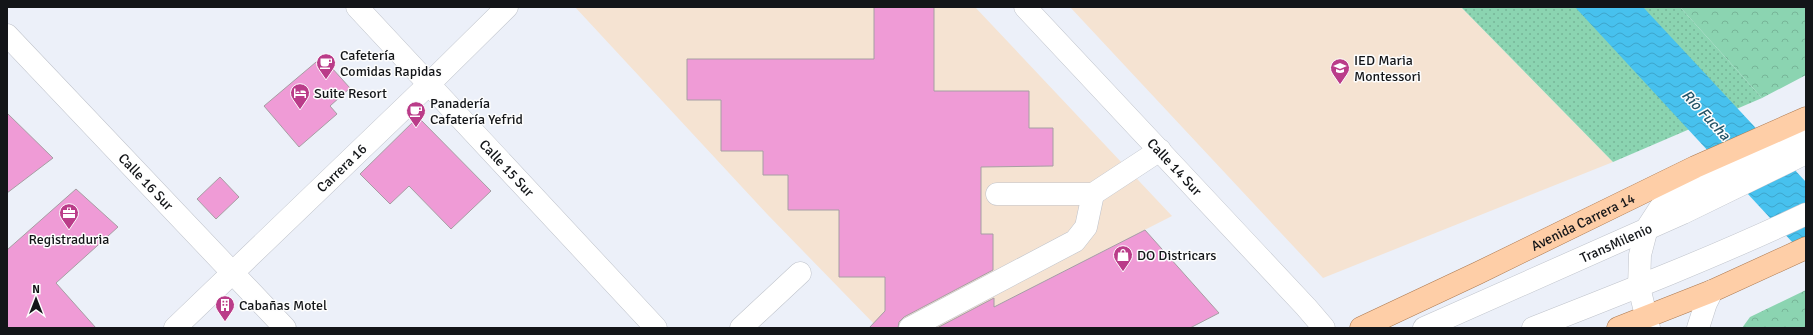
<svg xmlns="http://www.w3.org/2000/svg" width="1813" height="335" font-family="Signika,sans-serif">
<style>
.education{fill:#f5e3d2}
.grass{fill:url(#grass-dots)}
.forest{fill:url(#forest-crowns)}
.water{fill:url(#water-waves)}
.building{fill:#ef9bd6;stroke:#a69ea3}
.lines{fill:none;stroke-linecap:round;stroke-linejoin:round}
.minor-casing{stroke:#bfc3cb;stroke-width:23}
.major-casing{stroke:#ab784f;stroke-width:23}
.minor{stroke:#fff;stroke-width:22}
.major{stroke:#fecea7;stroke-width:22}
.labels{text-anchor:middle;stroke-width:3;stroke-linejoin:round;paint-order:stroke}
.poi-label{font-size:14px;fill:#131518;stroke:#fdfdfd;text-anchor:start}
.street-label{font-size:14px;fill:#131518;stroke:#fdfdfd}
.water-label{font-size:15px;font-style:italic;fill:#245568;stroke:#fdfdfd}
</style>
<defs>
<pattern id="grass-dots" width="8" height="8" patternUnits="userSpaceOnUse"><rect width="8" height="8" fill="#8bd4b1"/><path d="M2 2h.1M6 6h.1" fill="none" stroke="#77b598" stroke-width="1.8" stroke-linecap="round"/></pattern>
<pattern id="forest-crowns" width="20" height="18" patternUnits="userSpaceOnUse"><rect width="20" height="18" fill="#8bd4b1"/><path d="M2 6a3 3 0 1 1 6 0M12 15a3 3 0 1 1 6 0" fill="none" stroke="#77b598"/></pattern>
<pattern id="water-waves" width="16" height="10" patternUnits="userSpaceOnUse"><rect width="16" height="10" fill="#47c1ee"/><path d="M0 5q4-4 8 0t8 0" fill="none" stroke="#3da5cb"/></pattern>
</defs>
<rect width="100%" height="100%" fill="#ecf0f9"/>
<path class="education" d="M575 7H975L1172 216 952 328H878L767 214Z
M1070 7H1461L1613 162 1323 278Z"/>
<path class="grass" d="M1461 7H1680L1762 98 1613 162Z"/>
<path class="forest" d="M1680 7H1806V75L1762 98Z
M1806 290V328H1742L1750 317Z"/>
<path class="water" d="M1575 7H1643L1806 182V257Z"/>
<path class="building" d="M874 7H934V91H1029V128H1053V166L981 167V234H993V270L904 317 899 322 898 328H869L885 311V277H839V210H788V175H763V151H721V100H687V59H874Z
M322 57 350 88 330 106 337 114 299 147 264 106Z
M7 113 53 158 7 193Z
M418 117 491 191 451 229 409 186 390 204 360 174Z
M220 177 239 197 216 219 197 199Z
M76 189 118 227 56 283 96 328H7V250Z
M1145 230 1219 313 1190 328H937L994 298V307Z"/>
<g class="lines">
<g class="minor-casing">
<g id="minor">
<path id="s1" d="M357 7 656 328"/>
<path id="s2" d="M1025 7 1306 307 1324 328"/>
<path id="s3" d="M7 35 285 328"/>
<path d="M997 194H1093L1160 150"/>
<path id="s4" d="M175 328 429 84 507 7"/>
<path d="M741 328 800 273"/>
<path d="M910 328 1075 241 1086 227 1093 194"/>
<path id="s5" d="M1424 328 1683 213 1806 153"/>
<path d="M1533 328C1625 292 1717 256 1806 214"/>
<path d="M1649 328 1639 287 1640 255 1647 228 1660 208 1674 199 1806 135"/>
<path d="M1698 328 1706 303 1712 291"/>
</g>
</g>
<g class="major-casing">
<g id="major">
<path id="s6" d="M1361 328 1478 273 1695 167 1806 118"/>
<path d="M1618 328 1712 291 1806 248"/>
</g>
</g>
<use href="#minor" class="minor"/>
<use href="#major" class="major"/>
</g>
<defs>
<g id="cafe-pin" transform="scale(1)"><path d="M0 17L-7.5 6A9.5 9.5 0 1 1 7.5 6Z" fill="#ba3c89" stroke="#fdfdfd"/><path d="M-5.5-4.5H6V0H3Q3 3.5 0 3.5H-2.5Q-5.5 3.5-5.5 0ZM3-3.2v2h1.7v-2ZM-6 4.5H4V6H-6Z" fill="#fff"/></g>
<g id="school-pin" transform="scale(1)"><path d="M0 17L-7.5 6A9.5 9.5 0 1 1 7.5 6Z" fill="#ba3c89" stroke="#fdfdfd"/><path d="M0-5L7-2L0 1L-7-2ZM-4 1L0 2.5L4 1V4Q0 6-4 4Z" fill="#fff"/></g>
<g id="hotel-pin" transform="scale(1)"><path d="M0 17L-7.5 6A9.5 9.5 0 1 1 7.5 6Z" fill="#ba3c89" stroke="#fdfdfd"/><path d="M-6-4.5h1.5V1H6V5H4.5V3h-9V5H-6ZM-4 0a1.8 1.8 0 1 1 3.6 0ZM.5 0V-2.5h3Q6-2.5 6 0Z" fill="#fff"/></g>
<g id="office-pin" transform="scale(1)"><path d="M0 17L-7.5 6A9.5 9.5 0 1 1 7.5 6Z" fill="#ba3c89" stroke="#fdfdfd"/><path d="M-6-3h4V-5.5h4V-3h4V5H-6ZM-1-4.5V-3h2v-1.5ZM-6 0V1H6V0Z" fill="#fff"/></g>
<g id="shop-pin" transform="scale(1)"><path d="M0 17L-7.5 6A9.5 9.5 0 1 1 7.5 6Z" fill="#ba3c89" stroke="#fdfdfd"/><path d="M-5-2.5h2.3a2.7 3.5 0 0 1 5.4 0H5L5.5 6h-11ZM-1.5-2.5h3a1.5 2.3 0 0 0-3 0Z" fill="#fff"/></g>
<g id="building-pin" transform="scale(1)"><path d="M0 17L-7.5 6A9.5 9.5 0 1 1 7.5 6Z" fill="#ba3c89" stroke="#fdfdfd"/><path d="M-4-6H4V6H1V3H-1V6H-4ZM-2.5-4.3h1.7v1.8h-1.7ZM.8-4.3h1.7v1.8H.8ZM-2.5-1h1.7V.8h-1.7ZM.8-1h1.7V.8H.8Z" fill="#fff"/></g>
</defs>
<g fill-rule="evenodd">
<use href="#cafe-pin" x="326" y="63"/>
<use href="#school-pin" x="1340" y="68"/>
<use href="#hotel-pin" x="300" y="93"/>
<use href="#cafe-pin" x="416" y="111"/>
<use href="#office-pin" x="69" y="213"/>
<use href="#shop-pin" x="1123" y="255"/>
<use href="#building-pin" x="225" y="305"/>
</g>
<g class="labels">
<g class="poi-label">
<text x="340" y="60">Cafetería<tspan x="340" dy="16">Comidas Rapidas</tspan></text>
<text x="1354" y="65">IED Maria<tspan x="1354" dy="16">Montessori</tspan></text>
<text x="314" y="98">Suite Resort</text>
<text x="430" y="108">Panadería<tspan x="430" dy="16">Cafatería Yefrid</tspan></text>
<text x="69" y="244" text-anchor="middle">Registraduria</text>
<text x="1137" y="260">DO Districars</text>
<text x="239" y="310">Cabañas Motel</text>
</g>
<g class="street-label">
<text dy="5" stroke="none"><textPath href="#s1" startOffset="220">Calle 15 Sur</textPath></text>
<text dy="5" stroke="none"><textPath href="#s2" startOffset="219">Calle 14 Sur</textPath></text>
<text dy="5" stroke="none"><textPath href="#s4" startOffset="231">Carrera 16</textPath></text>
<text dy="5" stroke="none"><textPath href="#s3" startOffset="202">Calle 16 Sur</textPath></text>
<text dy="5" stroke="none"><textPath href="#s6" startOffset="246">Avenida Carrera 14</textPath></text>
<text dy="5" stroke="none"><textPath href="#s5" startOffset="210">TransMilenio</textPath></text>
</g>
<g class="water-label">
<text transform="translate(1706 115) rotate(47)" y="5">Río Fucha</text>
</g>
</g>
<rect width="1813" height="335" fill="none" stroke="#131518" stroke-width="16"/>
<g transform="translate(36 299)" stroke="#fdfdfd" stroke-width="3" paint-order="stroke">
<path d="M0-3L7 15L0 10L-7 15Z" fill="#131518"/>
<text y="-6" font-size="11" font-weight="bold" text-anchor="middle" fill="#131518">N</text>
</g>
</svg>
